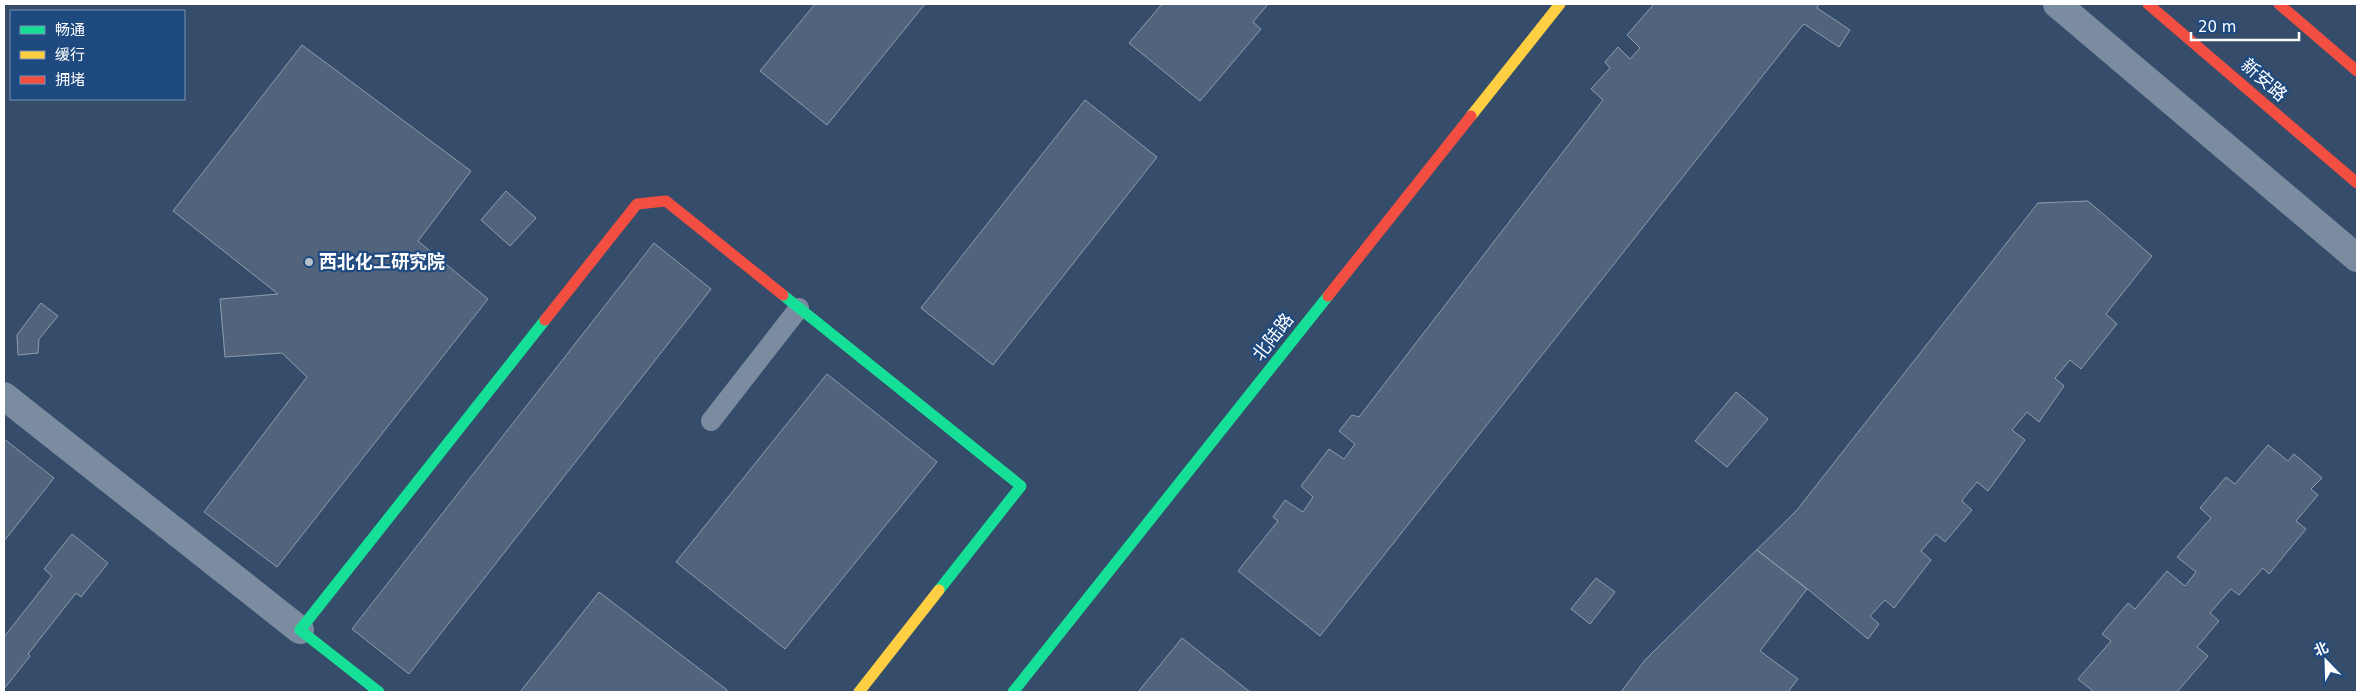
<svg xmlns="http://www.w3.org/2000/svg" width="2361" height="696" font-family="'DejaVu Sans','Noto Sans SC',sans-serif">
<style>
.building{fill:#51647b;stroke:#8e9daf}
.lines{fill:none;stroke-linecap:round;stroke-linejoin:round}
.lane{stroke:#7b8ca0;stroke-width:20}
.street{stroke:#7b8ca0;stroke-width:28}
.fast{stroke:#16e098;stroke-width:11}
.slow{stroke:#ffcf43;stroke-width:11}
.jam{stroke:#f24e42;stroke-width:11}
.poi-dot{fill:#b8c1cb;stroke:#1f4a80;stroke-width:2}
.labels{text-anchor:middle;stroke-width:4.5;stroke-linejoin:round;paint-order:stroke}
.street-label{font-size:18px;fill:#fff;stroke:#1f4a80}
.poi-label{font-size:18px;font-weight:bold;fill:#fff;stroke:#1f4a80;text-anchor:start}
</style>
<rect width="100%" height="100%" fill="#354d6a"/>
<path class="building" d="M815 4H925L827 125 760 71Z
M1162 4H1268L1253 22 1261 29 1200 101 1129 43Z
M1654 4H1819L1817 8 1850 30 1839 47 1804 24 1802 26 1320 636 1238 571 1278 521 1273 517 1285 500 1303 512 1313 497 1301 486 1329 449 1344 459 1355 444 1339 431 1352 415 1359 417 1603 100 1591 89 1610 68 1605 62 1618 47 1630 59 1640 48 1627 35Z
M302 45 471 171 418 241 488 299 277 567 204 512 307 377 282 353 225 357 220 299 278 294 173 211Z
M1085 100 1157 157 993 365 921 308Z
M506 191 536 218 510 246 481 220Z
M2088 201 2152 256 2106 314 2117 324 2116 325 2081 369 2070 360 2055 378 2064 386 2039 422 2027 412 2012 430 2025 440 1988 491 1977 482 1963 499 1962 501 1972 510 1945 542 1936 534 1921 551 1931 560 1894 608 1885 600 1870 616 1879 624 1868 639 1810 591 1757 550 1807 589 1760 651 1798 679 1788 692H1621L1645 660 1797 510 2038 203Z
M654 243 711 289 409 674 352 629Z
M41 303 58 316 39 339 38 353 18 355 17 335Z
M827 374 937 462 785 649 676 562Z
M1736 392 1768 419 1727 467 1695 441Z
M4 439 54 478 4 541Z
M2268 445 2288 461 2294 454 2322 478 2311 489 2318 495 2296 521 2306 529 2269 574 2263 568 2239 595 2231 589 2210 613 2219 621 2197 647 2208 656 2177 692H2094L2078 679 2111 641 2102 634 2128 603 2135 609 2167 571 2185 586 2196 572 2177 557 2211 518 2200 508 2226 477 2235 484Z
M72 534 108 563 81 597 76 593 28 654 30 656 4 689V637L52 576 44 569Z
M1596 578 1615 592 1590 624 1571 609Z
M599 592 727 690 726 692H520Z
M1182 638 1250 692H1138Z"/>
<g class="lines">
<path class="lane" d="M711 421 799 308"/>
<path class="street" d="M2057 4 2357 258
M4 396 300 630"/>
<path class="fast" d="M783 295 1021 486 939 590
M379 692 300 630 545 320
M1013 692 1328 296"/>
<path class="slow" d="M1471 116 1560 4
M859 692 939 590"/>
<path class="jam" d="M2148 4 2357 183
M2279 4 2357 71
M1328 296 1471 116
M545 320 637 204 666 201 783 295"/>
</g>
<circle class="poi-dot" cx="309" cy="262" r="5"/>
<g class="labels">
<g class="street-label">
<text transform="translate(2264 80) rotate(41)" y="6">新安路</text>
<text transform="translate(1273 337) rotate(-52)" y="6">北陆路</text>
</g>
<g class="poi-label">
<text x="319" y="268">西北化工研究院</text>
</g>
</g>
<rect width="2361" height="696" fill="none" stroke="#ffffff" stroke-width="10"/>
<rect x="10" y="10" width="175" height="90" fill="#1f4a80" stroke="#7992b3"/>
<rect x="20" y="26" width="25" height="8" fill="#16e098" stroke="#7992b3"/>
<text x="55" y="35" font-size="15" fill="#ffffff">畅通</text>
<rect x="20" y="51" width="25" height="8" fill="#ffcf43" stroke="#7992b3"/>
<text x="55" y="60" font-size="15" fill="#ffffff">缓行</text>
<rect x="20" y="76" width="25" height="8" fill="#f24e42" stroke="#7992b3"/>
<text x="55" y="85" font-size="15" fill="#ffffff">拥堵</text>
<g transform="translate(2326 661) rotate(337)" stroke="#1f4a80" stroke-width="4" paint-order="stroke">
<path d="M0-4L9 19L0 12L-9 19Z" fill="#ffffff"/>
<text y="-8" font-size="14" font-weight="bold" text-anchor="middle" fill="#ffffff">北</text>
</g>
<path d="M2191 32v8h108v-8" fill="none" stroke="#ffffff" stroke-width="2.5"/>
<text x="2198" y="32" font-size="15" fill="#ffffff" stroke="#1f4a80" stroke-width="4" paint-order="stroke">20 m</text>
</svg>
